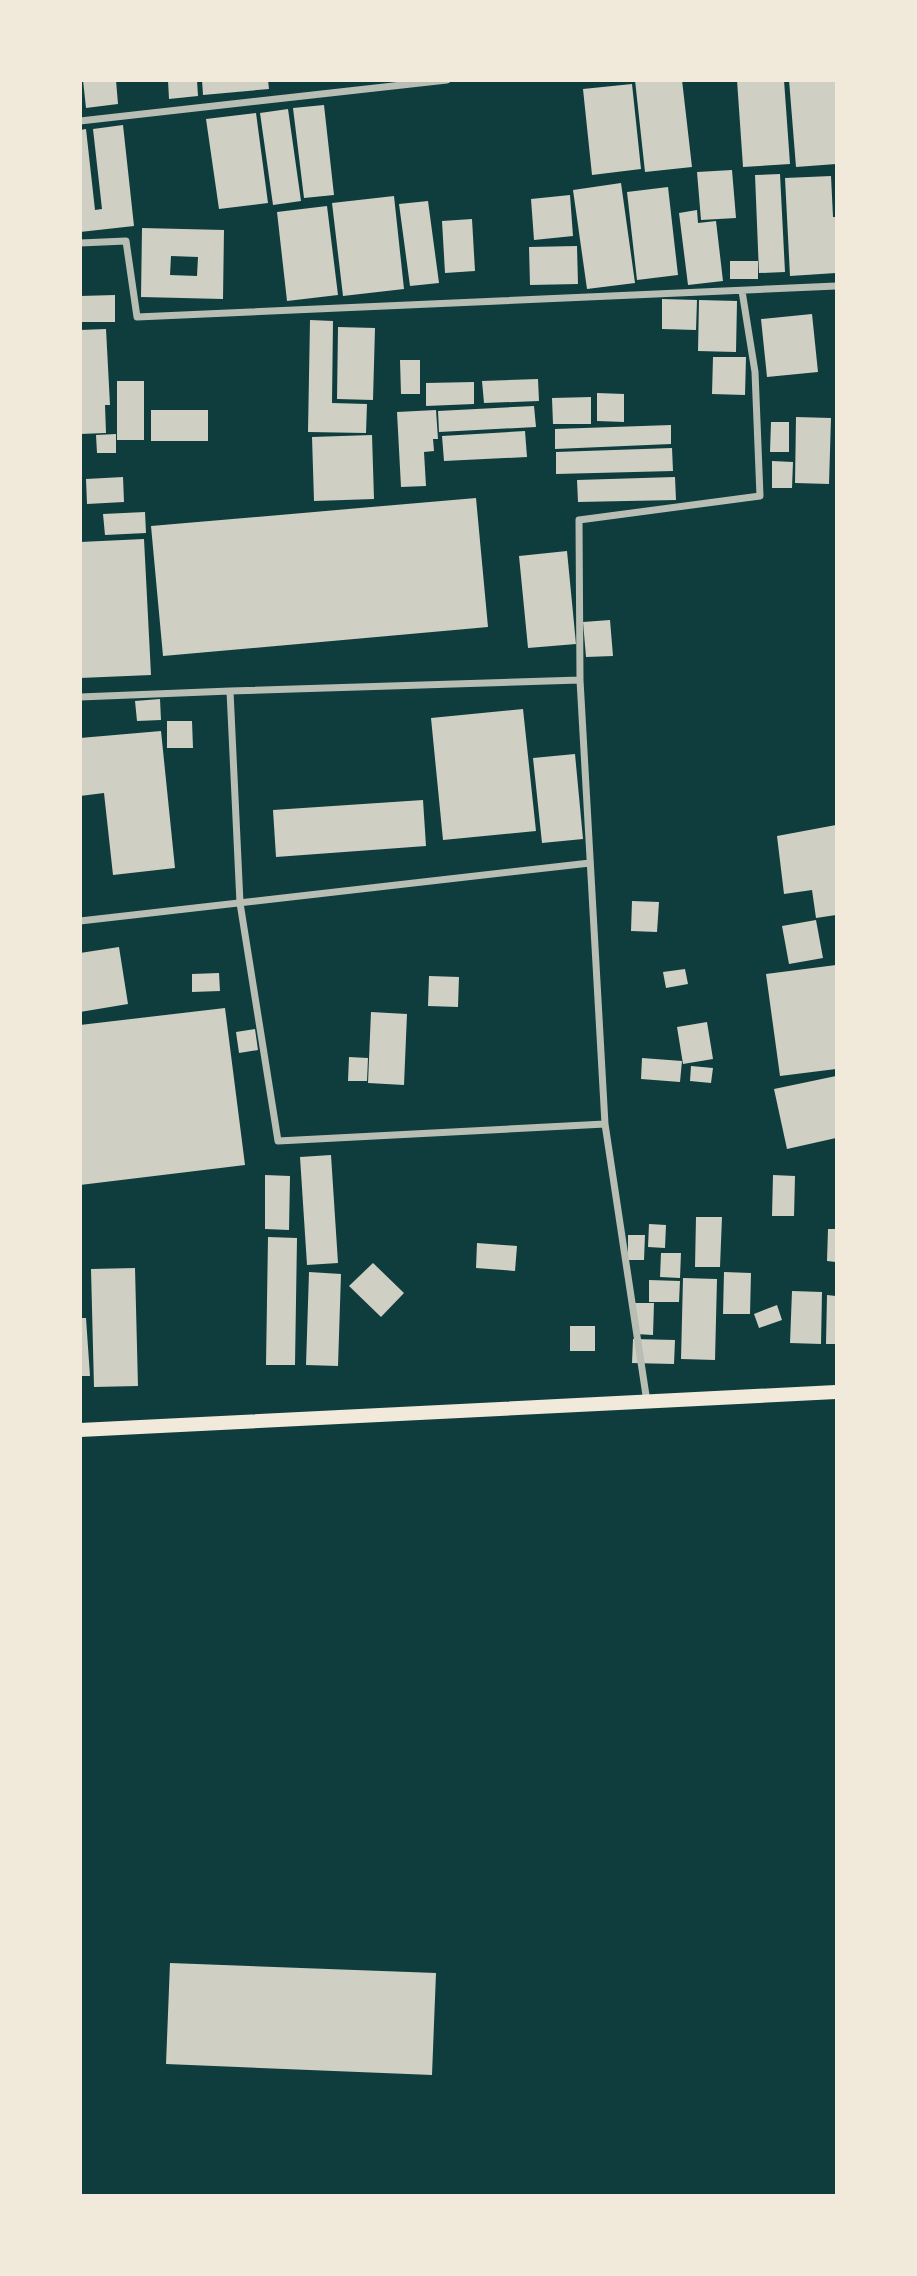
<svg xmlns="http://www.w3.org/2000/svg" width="917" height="2276" font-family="'Fira Sans Condensed',sans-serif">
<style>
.building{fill:#cfcfc3;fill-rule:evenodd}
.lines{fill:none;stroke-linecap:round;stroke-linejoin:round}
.minor{stroke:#b8beb3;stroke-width:7}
.secondary{stroke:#f1e9da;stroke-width:14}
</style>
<rect width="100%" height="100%" fill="#0f3d3e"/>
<path class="building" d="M83 80H116L118 104 86 108Z
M168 80H197L198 96 169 99Z
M202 80H268L269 89 203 95Z
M635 80H682L692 167 645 172Z
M737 80H784L790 164 743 167Z
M789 80H836V164L796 167Z
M632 84 641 169 592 175 583 89Z
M324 105 334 195 304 198 293 108Z
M288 109 301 201 273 205 260 113Z
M256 113 268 203 219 209 206 119Z
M123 125 134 226 80 232V130L86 129 95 210 102 209 93 129Z
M732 170 736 218 701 220 697 172Z
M780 174 785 272 759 273 755 175Z
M831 176 833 217H836V273L790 276 785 178Z
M621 183 635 283 587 289 573 190Z
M668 187 678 275 637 280 627 192Z
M570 195 573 236 534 240 531 199Z
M394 196 404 289 343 296 332 203Z
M428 201 439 283 410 286 399 204Z
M327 206 338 295 287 301 277 212Z
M697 210 698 223 716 221 723 281 688 285 679 213Z
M472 219 475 271 445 273 442 221Z
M142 228 224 230 223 299 141 297ZM171 256 198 257 197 276 170 275Z
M577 246 578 284 530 285 529 247Z
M730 261H758V279H730Z
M115 295V322H80V296Z
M662 299 697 300 696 330 662 329Z
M699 300 737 301 736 352 698 351Z
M812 314 818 372 767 377 761 319Z
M310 320 333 321 332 403 367 404 366 433 308 432Z
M338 327 375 328 373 400 337 399Z
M106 329 110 405H105L106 433 80 434V330Z
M713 357H746L745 395 712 394Z
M400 360H420V394H401Z
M538 379 539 401 484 403 482 381Z
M117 381H144V440H117Z
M474 382V404L426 406V383Z
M597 393 624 394V422L597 421Z
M591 397V424H553L552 398Z
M534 406 536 427 439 432 438 411Z
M151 410H208V441H151Z
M436 410 438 439H433L434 451 424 452 426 486 401 487 397 412Z
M796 417 831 418 829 484 795 483Z
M771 422H789V452H770Z
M671 425V444L555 449V429Z
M525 431 527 457 444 461 442 436Z
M116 434V453H97L96 435Z
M372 435 374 499 314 501 312 437Z
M672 448 673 471 556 474V452Z
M772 461 793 462 792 488H772Z
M123 477 124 502 87 504 86 479Z
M675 477 676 500 578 502 577 480Z
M476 498 488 627 163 656 151 526Z
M145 512 146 533 105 535 103 514Z
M144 539 151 675 80 678V542Z
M567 551 576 644 528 648 519 556Z
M610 620 613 656 586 657 583 622Z
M160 699 161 720 137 721 135 701Z
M523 709 536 831 443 840 431 718Z
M167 721H192L193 748H167Z
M161 731 175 868 113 875 104 793 80 796V738Z
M575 754 583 839 542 843 533 758Z
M423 800 426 846 276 857 273 810Z
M836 825V915L816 918 812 890 784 894 777 836Z
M632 901 659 902 657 932 631 931Z
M816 920 823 958 789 964 782 926Z
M119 947 128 1004 80 1012V953Z
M836 965V1069L780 1076 766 974Z
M685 969 688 984 666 988 663 972Z
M219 973 220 991 192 992V974Z
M429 976 459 977 458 1007 428 1006Z
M225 1008 245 1165 80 1185V1025Z
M371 1012 407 1014 404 1085 368 1083Z
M707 1022 713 1059 683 1064 677 1027Z
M255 1029 258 1050 239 1053 236 1032Z
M349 1057 368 1058 367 1081H348Z
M642 1058 682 1061 680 1082 641 1079Z
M691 1066 713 1068 711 1083 690 1081Z
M836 1076V1138L787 1149 774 1089Z
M331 1155 338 1263 307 1265 300 1157Z
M265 1175 290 1176 289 1230 265 1229Z
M773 1175 795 1176 794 1216H772Z
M696 1217H722L720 1267H695Z
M649 1224 666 1225 665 1248 648 1247Z
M828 1229H836V1262L827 1261Z
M628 1235H645L644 1260H628Z
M268 1237 297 1238 295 1365H266Z
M477 1243 517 1246 515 1271 476 1268Z
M661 1253H681L680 1278 660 1277Z
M373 1263 404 1293 381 1317 349 1286Z
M135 1268 138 1386 94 1387 91 1269Z
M309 1272 341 1274 338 1366 306 1365Z
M724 1272 751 1273 750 1314H723Z
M683 1278 717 1279 715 1360 681 1359Z
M649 1280 680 1281 679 1302H649Z
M792 1291 822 1292 821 1344 790 1343Z
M827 1295 836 1296V1344H826Z
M635 1303H654L653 1335 635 1334Z
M777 1305 782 1320 759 1328 754 1314Z
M80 1318H86L90 1376H80Z
M570 1326H595V1351H570Z
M633 1339 675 1340 674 1364 632 1363Z
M170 1963 436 1973 432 2075 166 2064Z"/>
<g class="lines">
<path class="minor" d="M80 121 447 80
M80 243 126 241 137 317 836 286
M580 680 230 691 240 903 278 1141 605 1124
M80 697 230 691
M80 921 590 863
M647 1402 605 1124 580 680 579 520 760 496 755 372 742 291"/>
<path class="secondary" d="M80 1430 836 1392"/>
</g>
<rect width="917" height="2276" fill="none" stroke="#f1e9da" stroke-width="164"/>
</svg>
